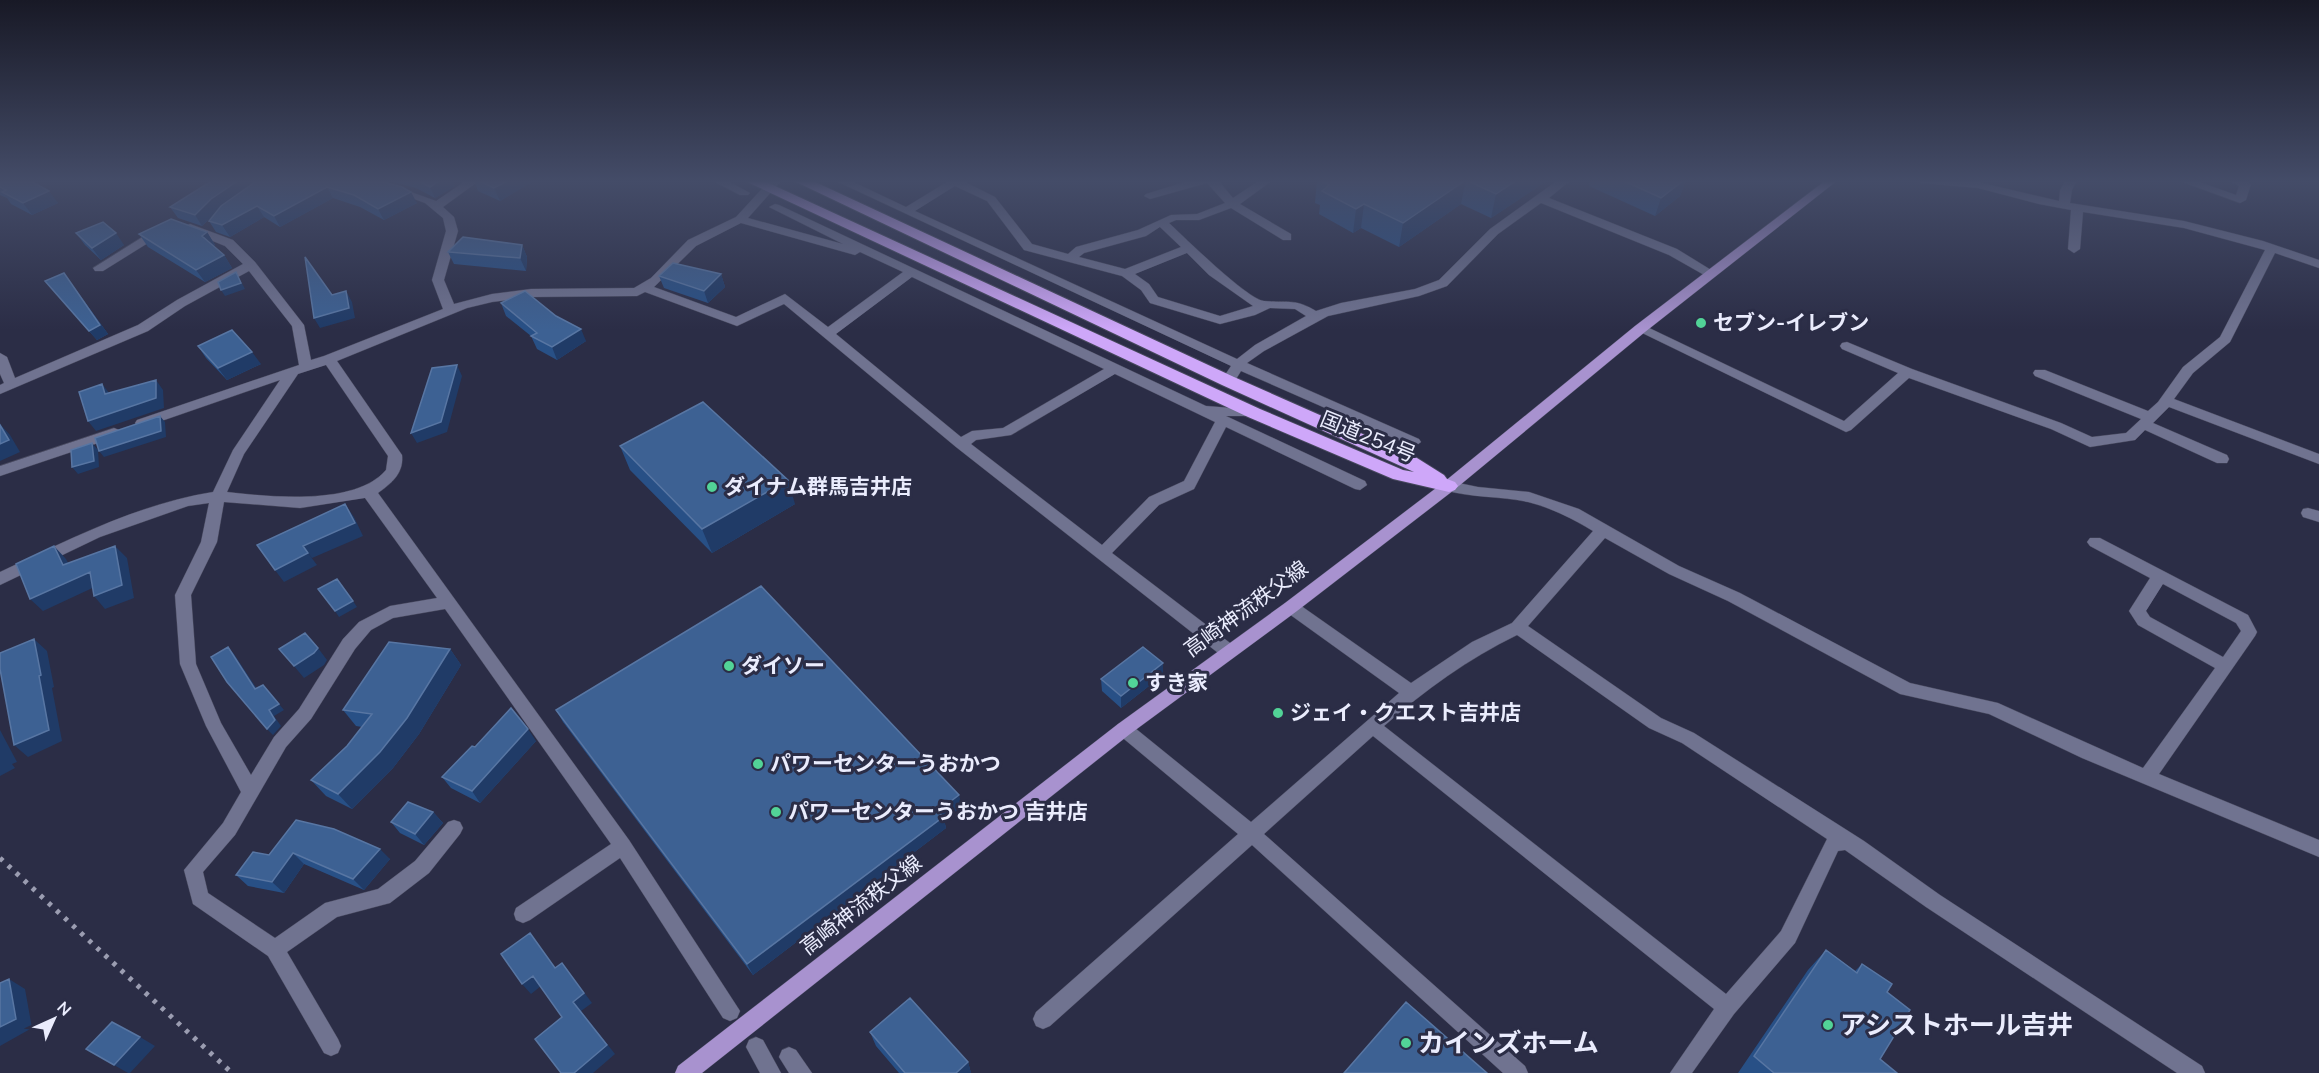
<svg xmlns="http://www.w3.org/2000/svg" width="2319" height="1073" font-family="Mulish,'Noto Sans JP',sans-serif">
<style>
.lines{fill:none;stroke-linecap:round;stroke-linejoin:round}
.minor-casing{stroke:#47485d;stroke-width:1}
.major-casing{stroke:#47485d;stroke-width:1}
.highway-casing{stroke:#47485d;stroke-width:2}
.minor{fill:#707390;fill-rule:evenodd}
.major{fill:#a892cf;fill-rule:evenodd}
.highway{fill:#cea7f9;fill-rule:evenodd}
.rail{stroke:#9b9db1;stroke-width:5;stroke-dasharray:4 7;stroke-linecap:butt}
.wall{fill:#285086}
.shaded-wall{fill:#203b67}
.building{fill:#3d6193;stroke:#5876a3;stroke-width:1.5}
.poi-dot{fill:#52d397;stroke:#2b2d46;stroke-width:2}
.labels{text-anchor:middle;stroke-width:6;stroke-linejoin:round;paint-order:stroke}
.poi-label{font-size:21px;font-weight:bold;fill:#eaecfd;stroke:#2b2d46;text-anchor:start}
.street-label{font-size:21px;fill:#eaecfd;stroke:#2b2d46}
.near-poi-label{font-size:26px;font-weight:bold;fill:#eaecfd;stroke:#2b2d46;text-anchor:start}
</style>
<rect width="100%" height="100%" fill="#2b2d46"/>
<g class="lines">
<g class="minor-casing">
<path id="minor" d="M467 180H480L443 207 454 217 458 231 444 280 454 304 492 294 531 289 634 288 651 278 688 240 736 217 770 180H782L748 218 843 244 769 207 775 204 779 205 1206 406 1259 410 1261 413 1259 416H1226L1365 481 1367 485 1360 490 1355 489 1226 427 1194 489 1159 505 1112 553 1234 646 1236 651 1234 656 1228 658 1222 656 956 447 784 304 737 326 645 292 637 296 531 297 492 302 467 308 337 361 402 455C404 473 392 483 378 493L629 840 740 1011 737 1018 730 1021 723 1018 620 858 530 920 523 923 516 920 514 914 516 908 611 844 445 609 393 618 371 630 355 649 311 719 286 747 235 835 203 872 208 893 275 938 325 903 378 889 415 861 448 822 454 820 460 822 463 828 460 834 429 873 390 903 337 917 287 952 338 1039 341 1046 338 1053 331 1056 324 1053 268 956 193 904 184 870 223 823 241 792 206 726 180 664 175 595 201 542 209 503 188 506 100 537 0 585V572C68 540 138 504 213 492L233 450 280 380 147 426H137L135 423 137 420 299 365 292 326 249 271 185 306 148 331 0 394V385L4 383 0 374V353L7 357 15 378 138 325 177 300 243 264 225 246 186 230V226L190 224 233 240 255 262 304 325 311 360 324 356 443 309 432 280 446 231 443 218 425 203 387 189 393 186 397 187 436 201ZM741 223 855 255 860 252 903 272 828 327 785 294 736 317 654 287 696 246ZM912 277 1104 369 1003 428 972 431 961 437 836 334ZM326 365 388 456 386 470C356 506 270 497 227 492L244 454 298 374ZM1115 374 1215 422 1184 481 1149 497 1102 545 971 444 976 440 1011 435ZM365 498 437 598 390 606 359 622 343 639 299 709 274 737 251 775 221 723 196 664 191 595 217 542 224 502 300 508Z
M711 180H726L750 193 748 195H740Z
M834 180H849L906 207 947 182 946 180H961L995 197 1032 244 1068 254 1076 247 1138 230 1171 215 1197 214 1225 203 1207 183 1150 199 1144 196 1146 194 1191 180H1218L1233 198 1260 180H1273L1240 204 1291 234V240H1283L1231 208 1199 220H1176L1169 223C1183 236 1248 300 1264 301 1286 303 1295 298 1316 311L1341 303 1415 289 1439 280 1490 229 1558 180H1571L1549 198 1677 249 1716 273 1714 276H1706L1669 255 1541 203 1498 234 1447 286 1419 296 1328 316 1264 351 1247 363 1419 439 1421 442 1414 447 1241 371 1233 384H1223L1221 381 1231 366ZM955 186 987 201 1024 250 1122 276 1141 290 1150 303 1220 324 1255 315 1270 308 1295 309 1306 316 1255 345 1237 359 915 211ZM1160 227 1181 247 1125 269 1079 257 1084 253 1146 236ZM1187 253 1209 275 1253 306 1220 316 1158 297 1149 284 1135 274Z
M1916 180 1978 182 2059 201 2060 190 2066 180H2077L2072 190 2070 203 2184 221 2263 241 2319 260V268L2275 253 2230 342 2193 373 2174 399 2319 454V464L2169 407 2153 423 2227 455 2229 459 2227 463H2217L2145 430 2135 440 2090 447 2051 429 1909 378 1851 430 1846 432 1634 329 1635 326H1645L1844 421 1898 373 1842 349 1840 346 1842 343 1847 342 1912 369 2061 423 2092 437 2126 433 2141 419 2035 376 2033 373 2035 370H2045L2148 411 2158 402 2183 367 2220 337 2265 250 2184 228 2083 212 2080 249 2074 253 2068 249 2071 210 2039 204 1978 188 1921 183Z
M2177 180H2194L2236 195 2239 186 2228 180H2245L2251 184 2246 200 2240 203Z
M160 226 164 227V233L103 271H95L93 268Z
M114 428 119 430 121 433 119 436 0 476V466Z
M1449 481 1478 487 1529 492 1579 509 1679 566 1740 593 1910 683 1998 703 2143 768 2215 668 2138 625 2129 611 2150 578 2090 546 2087 542 2090 538H2100L2248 615 2257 632 2255 636 2159 774 2319 840V857L2082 758 1989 714 1900 694 1728 601 1669 574 1605 538 1528 626 1661 718 1694 733 1864 841 1940 895 2202 1066 2205 1073H2177L1926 907 1845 850 1838 851 1795 943 1734 1014 1692 1073H1670L1714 1009 1373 736 1264 834 1525 1066 1528 1073H1503L1252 845 1050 1026 1043 1029 1036 1026 1033 1019 1036 1012 1238 834 1118 734 1115 729 1118 724 1124 722 1130 724 1251 822 1399 693 1285 611 1283 607 1285 603H1297L1411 683 1472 642 1512 623 1593 531C1573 519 1552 508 1528 502 1501 496 1472 498 1444 490L1442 486ZM2163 584 2236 623 2241 631 2223 657 2150 617 2146 611ZM1517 635 1649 728 1682 743 1827 839 1781 931 1726 994 1384 726C1425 690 1468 659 1517 635Z
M2308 508 2319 511V522L2303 517 2301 513 2303 509Z
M756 1037 763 1040 781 1073H760L746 1047 749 1040Z
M789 1047 796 1050 812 1073H789L779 1057 782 1050Z"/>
</g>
<g class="major-casing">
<path id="major" d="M1826 180H1838L1645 332 1454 490 1297 611 1130 734 702 1073H675L678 1066 1118 724 1285 603 1444 482 1635 326Z"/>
</g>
<g class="highway-casing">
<path id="highway" d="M743 180H762L1260 409 1403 470 1414 472 1222 385 792 180H811L1234 377 1417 458 1444 475 1447 479 1455 482 1458 486 1455 490 1449 492 1393 479 1248 417Z"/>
</g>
<use href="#minor" class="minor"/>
<use href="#major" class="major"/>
<use href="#highway" class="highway"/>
<path class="rail" d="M0 858 232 1073"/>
</g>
<path class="wall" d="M0 180 36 184 58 203 32 215 11 204 7 198 0 195Z
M303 180H452L455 186 435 198 416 188 393 182 378 181 417 203 384 220 360 207 333 198 280 227 264 217 230 237 216 232 209 221 218 210 202 226 178 218 170 207Z
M474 180H535L500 201 478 191Z
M1317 180H1548L1491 218 1461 204 1399 247 1361 228 1353 233 1319 214 1320 205 1315 203Z
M1591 180H1686L1680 196 1655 216 1589 186Z
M207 232 215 245 213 246 224 255 232 268 205 282 148 247 139 234Z
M76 233 124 245 101 260 85 245Z
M522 245 527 257 526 271 454 264 448 252Z
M64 273 71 283 108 334 97 340 45 281Z
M721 274 725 287 708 303 664 288 659 276Z
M501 303 586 341 557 360 537 349 531 336 506 316Z
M198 346 261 364 227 380 206 358Z
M620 446 795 504 712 553 630 470Z
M450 649 461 665 419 734 393 768 352 809 326 796 311 780 347 746 362 727 356 726 343 710Z
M1163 675 1121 708 1102 691 1101 679Z
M556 710 962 806 944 820 946 828 753 975 563 722Z
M536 741 480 803 451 788 442 777 475 747Z
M433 812 443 823 424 845 400 833 391 822Z
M296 820 390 859 364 890 304 864 284 893 248 886 236 875 269 855Z
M1826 950 1855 971 1862 964 1887 992 1880 1059 1897 1073H1738L1808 970Z
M870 1032 968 1062 971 1073H899L876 1046Z"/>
<path class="shaded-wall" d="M239 180H262L218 210 202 226 195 215 211 199Z
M440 180H452L455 186 435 198 430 187Z
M509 180H535L500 201 494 188Z
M1466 180 1461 204 1399 247 1403 223Z
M1517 180H1548L1491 218 1496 194Z
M1684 180H1686L1680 196 1655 216 1661 198Z
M327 187 333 198 280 227 274 216Z
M49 191 58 203 32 215 23 203Z
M411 192 417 203 384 220 378 209Z
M1364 204 1361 228 1353 233 1356 209Z
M257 206 264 217 230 237 222 225Z
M207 232 215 245 210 248 202 236Z
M116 233 124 245 101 260 92 248Z
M522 245 527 257 526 271 520 258Z
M224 255 232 268 205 282 196 270Z
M236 272 245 289 225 296 221 290Z
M64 273 71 283 108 334 97 340 89 331Z
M721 274 725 287 708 303 704 291Z
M346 291 352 302 355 318 320 328 314 318Z
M581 329 586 341 557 360 552 347Z
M252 352 261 364 227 380 218 368Z
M457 365 462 376 447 432 417 443 411 433Z
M156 380 163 390 164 408 96 431 88 421Z
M102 384 110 394H105Z
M160 416 165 422 166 437 104 457 99 451Z
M0 424 10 435 20 452 0 461Z
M92 443 98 450 99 467 78 474 72 467Z
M788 480 795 504 712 553 702 529Z
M345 504 354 517 363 536 312 558 303 546Z
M54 546 66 559 75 577 63 565Z
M115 546 127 558 134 598 105 609 94 596Z
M308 553 317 565 284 582 275 570Z
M90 572 101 584 43 611 30 599Z
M353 601 357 607 339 617 335 611Z
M34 639 47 651 54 687 52 688 62 741 28 757 14 745 39 676Z
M228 647 234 654 261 695 255 689Z
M318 648 327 660 324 665 304 678 294 666Z
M450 649 461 665 419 734 393 768 352 809 338 794Z
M1163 663V675L1121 708V696Z
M263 685 284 710 274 716 281 726 273 735 267 729 269 710Z
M528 729 536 741 480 803 472 791Z
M0 730 17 762 12 764 15 768 0 776Z
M959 795 962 806 944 820 946 828 753 975 747 964 938 811Z
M433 812 443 823 424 845 415 834Z
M380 849 390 859 364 890 353 879Z
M293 853 304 864 284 893 272 882Z
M562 963 592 1003 581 1011 615 1054 593 1073H574L573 1002Z
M533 976 541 986 531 994 522 984Z
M9 979 25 989 32 1028 0 1046V1027Z
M140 1037 155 1046 130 1073H128L114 1065Z
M968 1062 971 1073H956Z"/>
<path class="building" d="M0 180H29L49 191 23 203 2 192 6 190 0 187Z
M213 180H239L211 199 195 215 170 207Z
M258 180 302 181 303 180H376L402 187 411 192 378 209 354 195 327 187 274 216 257 206 222 225 209 221 221 206Z
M417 180H440L430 187Z
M477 180H509L494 188Z
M1320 180H1517L1496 194 1466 180 1403 223 1364 204 1356 209 1322 191 1329 185Z
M1622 180H1684L1661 198Z
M171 219 207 232 202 236 224 255 196 270 139 234Z
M103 222 116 233 92 248 76 233Z
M463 237 522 245 520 258 448 252Z
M305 257 332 295 346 291 349 308 314 318Z
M673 263 721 274 704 291 659 276Z
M236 272 241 283 221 290 218 282Z
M64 273 100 325 89 331 45 281Z
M525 291 556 316 581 329 552 347 531 336 537 333 501 303Z
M232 330 252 352 218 368 198 346Z
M457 365 441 422 411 433 432 368Z
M156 380V398L88 421 79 392 102 384 105 394Z
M703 402 788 480 702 529 620 446Z
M160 416 161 431 99 451 95 438Z
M0 425 9 440 0 444Z
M92 443 94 461 72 467 71 450Z
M345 504 355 523 303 546 308 553 275 570 257 545Z
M54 546 63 565 115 546 122 585 94 596 90 572 30 599 16 564Z
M337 579 353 601 335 611 318 589Z
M761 586 959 795 938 811 943 817 747 964 556 710Z
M305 633 318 648 314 653 294 666 279 649Z
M34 639 41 675 39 676 49 730 14 745 0 669V653Z
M389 642 450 649 407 718 380 752 338 794 311 780 347 746 372 714 343 710Z
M228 647 255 689 263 685 279 704 269 710 275 720 267 729 227 682 211 657Z
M1143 647 1163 663 1121 696 1101 679Z
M511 708 528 729 472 791 442 777 472 746 475 747Z
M408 802 433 812 415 834 391 822Z
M296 820 334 829 380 849 353 879 293 853 272 882 236 875 253 852 269 855Z
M530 933 555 968 562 963 584 993 573 1002 607 1045 574 1073H561L535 1039 562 1017 533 976 522 984 501 954Z
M1826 950 1857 973 1862 964 1892 984 1887 992 1910 1010 1880 1059 1897 1073H1774L1754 1056Z
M9 979 16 1019 0 1027V983Z
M910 998 968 1062 956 1073H905L870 1032Z
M1406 1002 1487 1073H1344Z
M112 1022 140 1037 114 1065 86 1049Z"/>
<linearGradient id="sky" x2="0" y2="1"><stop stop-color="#181926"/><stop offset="0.55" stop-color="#444c68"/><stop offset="1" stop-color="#444c68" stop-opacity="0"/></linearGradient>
<rect width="2319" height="330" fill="url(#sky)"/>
<g class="poi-dot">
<circle cx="1701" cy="323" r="6"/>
<circle cx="712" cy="487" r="6"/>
<circle cx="729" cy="666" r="6"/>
<circle cx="1133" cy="683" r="6"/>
<circle cx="1278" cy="713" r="6"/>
<circle cx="758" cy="764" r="6"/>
<circle cx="776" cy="812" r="6"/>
<circle cx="1828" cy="1025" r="6"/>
<circle cx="1406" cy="1043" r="6"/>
</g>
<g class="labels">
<g class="poi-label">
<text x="1713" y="330">セブン-イレブン</text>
<text x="724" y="494">ダイナム群馬吉井店</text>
<text x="741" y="673">ダイソー</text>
<text x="1145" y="690">すき家</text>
<text x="1290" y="720">ジェイ・クエスト吉井店</text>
<text x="770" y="771">パワーセンターうおかつ</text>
<text x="788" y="819">パワーセンターうおかつ 吉井店</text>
</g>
<g class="street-label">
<text transform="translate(1368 437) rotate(22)" y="7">国道254号</text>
<text transform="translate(1246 609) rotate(-36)" y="7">高崎神流秩父線</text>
<text transform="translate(861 905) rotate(-38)" y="7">高崎神流秩父線</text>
</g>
<g class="near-poi-label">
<text x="1840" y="1034">アシストホール吉井</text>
<text x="1418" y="1052">カインズホーム</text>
</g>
</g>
<g transform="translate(54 1019) rotate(45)" stroke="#2b2d46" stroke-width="4.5" paint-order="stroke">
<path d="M0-4.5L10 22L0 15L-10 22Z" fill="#eaecfd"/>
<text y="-9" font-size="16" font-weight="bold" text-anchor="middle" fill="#eaecfd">N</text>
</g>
</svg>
